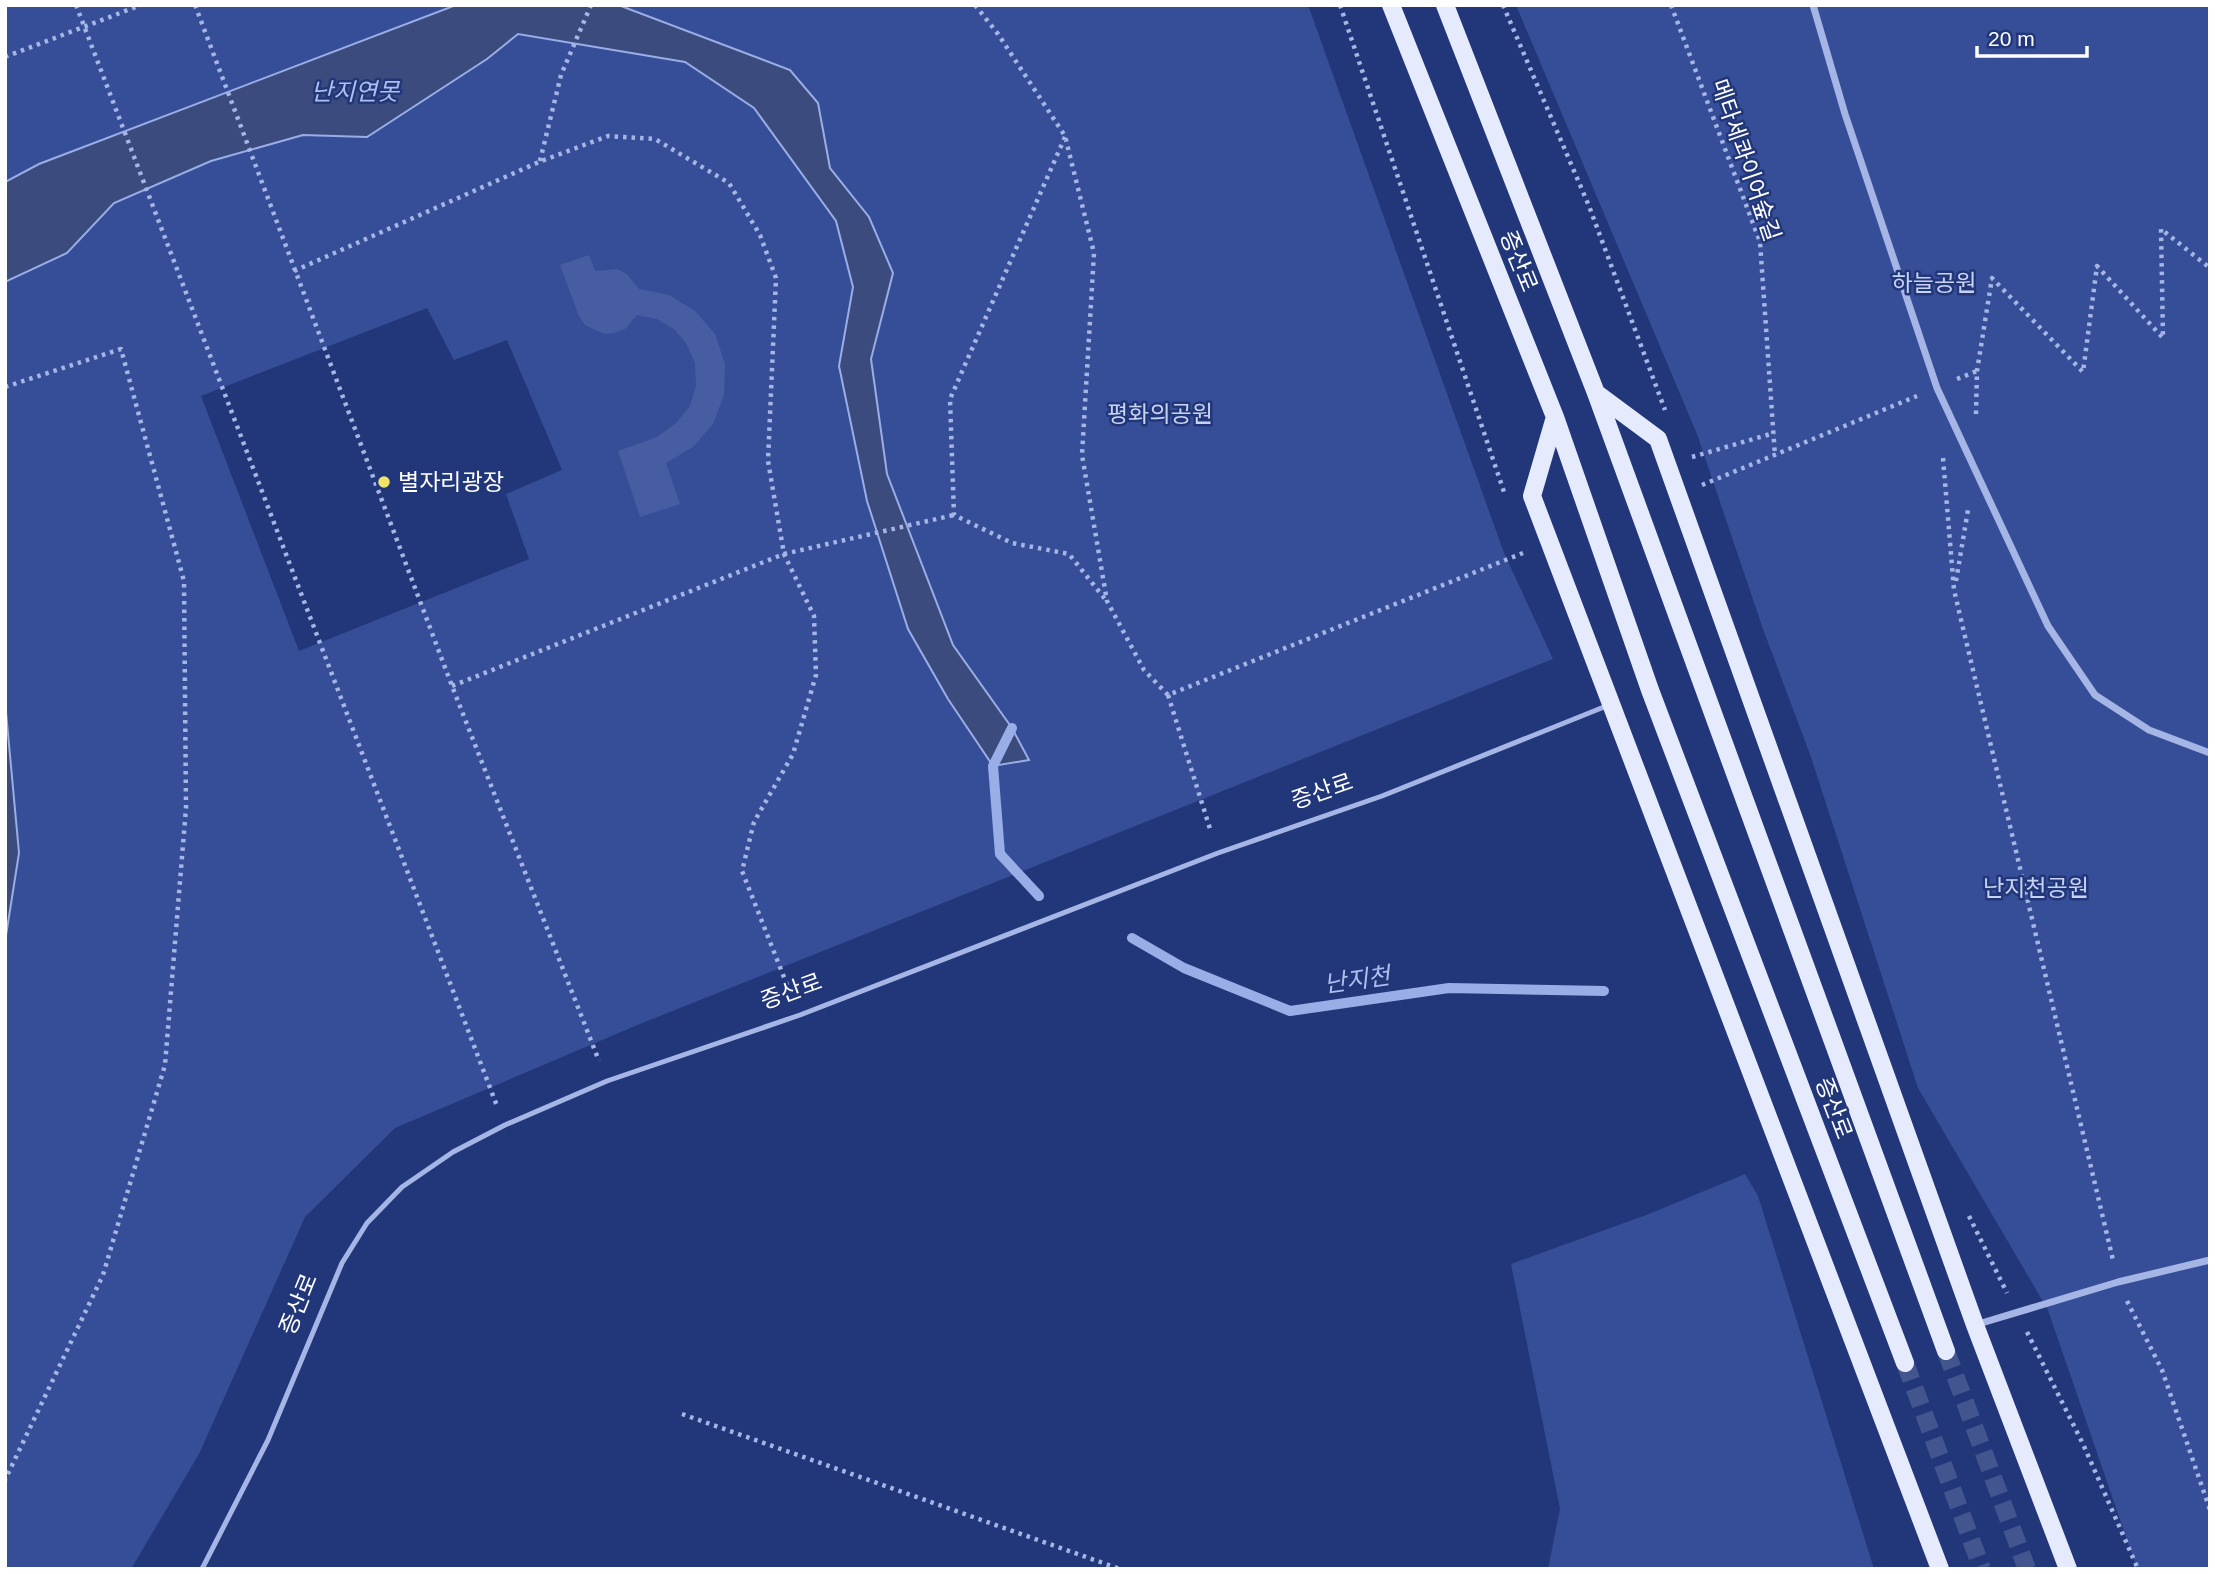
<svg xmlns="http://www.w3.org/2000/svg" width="2215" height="1574" font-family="Arial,'Noto Sans KR',sans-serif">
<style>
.green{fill:#364e98;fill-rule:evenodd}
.water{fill:#3c4b7d;stroke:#99ade6;stroke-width:2}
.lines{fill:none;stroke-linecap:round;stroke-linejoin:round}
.stream{stroke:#99ade6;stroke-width:10}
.building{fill:#465da1}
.primary-tunnel{stroke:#43558e;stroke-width:18;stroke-dasharray:18 9;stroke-linecap:butt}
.path{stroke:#a5b5e5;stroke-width:4.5;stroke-dasharray:3.5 5;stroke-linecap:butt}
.lane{stroke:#a5b5e5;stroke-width:5}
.street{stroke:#a5b5e5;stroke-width:7}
.primary{stroke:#e5eafc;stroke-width:18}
.poi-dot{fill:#f0e568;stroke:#22377a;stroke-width:2.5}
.labels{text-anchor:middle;stroke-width:5;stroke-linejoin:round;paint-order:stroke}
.street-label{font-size:23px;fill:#fff;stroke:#22377a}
.park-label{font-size:23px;fill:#c8d3f4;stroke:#22377a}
.poi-label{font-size:23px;fill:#fff;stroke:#22377a;text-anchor:start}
.water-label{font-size:24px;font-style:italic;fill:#b0bfed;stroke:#22377a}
</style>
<rect width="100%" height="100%" fill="#22377a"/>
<path class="green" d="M5 5H456L39 164 5 182Z
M613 5H1308L1504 553 1553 659 635 1026 395 1128 305 1217 199 1454 131 1569H5V942L19 853 5 701V282L67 253 114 203 211 161 303 135 367 137 487 59 518 34 685 62 754 108 836 221 853 287 839 366 867 501 908 629 948 699 993 766 1028 759 1012 728 953 645 887 474 871 359 893 272 869 217 830 168 818 103 621 6ZM427 308 454 360 507 340 562 470 506 494 529 559 299 651 201 396Z
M1516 5H2210V1569H2137L2048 1310 1918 1088 1811 757 1763 629 1697 434Z
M1745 1174 1758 1196 1874 1569H1548L1560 1509 1511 1264 1649 1214Z"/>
<path class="water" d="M456 5 621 6 790 70 818 103 830 168 869 217 893 273 871 359 887 474 953 645 1012 728 1029 760 993 766 948 699 908 629 867 501 839 366 853 287 836 221 754 108 685 62 518 34 487 59 367 137 303 135 211 161 114 203 67 253 5 282V182L39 164Z
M5 701 19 853 5 942Z"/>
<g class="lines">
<path class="stream" d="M1012 728 993 766 1000 854 1039 896
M1132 938 1184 968 1290 1011 1449 988 1604 991"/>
</g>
<path class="building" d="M589 255 595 271 617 269 627 274 639 289 669 295 695 311 715 334 725 364 724 395 713 424 693 447 666 463 680 504 640 517 618 451 657 437 676 423 690 406 696 385 695 363 686 343 674 329 657 319 637 315 625 329 615 333 604 334 585 325 579 316 560 265Z"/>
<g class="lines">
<path class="primary-tunnel" d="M1946 1351 2027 1569
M1905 1363 1982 1569"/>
<path class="path" d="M76 5 497 1106
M195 5 452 686 599 1061
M975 5 998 34 1065 136 1094 253 1082 455 1107 601 1144 670 1168 695 1523 553
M1340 5 1504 492
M1503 5 1589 206 1665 410
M1671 5 1760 242 1775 456
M5 57 141 5
M1065 137 950 399 954 515 1012 543 1069 554 1105 599
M540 161 561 75 591 5
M294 271 539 162 608 136 655 139 729 183 760 235 776 278 768 461 784 554 814 616 816 675 793 754 754 822 742 871 791 995
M1957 379 1977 371
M5 387 121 349 184 581 186 808 165 1065 103 1275 5 1480
M1976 414 1977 371 1992 278 2083 372 2097 266 2163 338 2161 229 2210 268
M1692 457 1774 433
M1943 458 1954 590 2113 1260
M1702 485 1917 396
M1956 581 1968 510
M452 686 784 554 954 515
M1168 695 1211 832
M1969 1216 2007 1293
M2127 1301 2162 1370 2210 1510
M2027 1332 2083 1444 2138 1569
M682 1414 1120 1569"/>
<path class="lane" d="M202 1569 268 1440 342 1263 367 1223 402 1187 453 1152 505 1125 607 1081 800 1015 1218 853 1382 796 1609 705"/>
<path class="street" d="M1813 5 1845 114 1937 388 2048 626 2095 695 2149 730 2210 753
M1975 1325 2118 1282 2210 1260"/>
<path class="primary" d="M1391 5 1555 417 1650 690 1905 1363
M1445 5 1596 393 1946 1351
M1596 393 1658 439 1975 1325 2068 1569
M1555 417 1532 496 1940 1569"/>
</g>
<circle class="poi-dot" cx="384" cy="482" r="7"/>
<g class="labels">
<g class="street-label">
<text transform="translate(1746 160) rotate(71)" y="8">메타세콰이어숲길</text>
<text transform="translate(1519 261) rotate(68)" y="8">증산로</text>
<text transform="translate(1322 791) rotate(-19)" y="8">증산로</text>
<text transform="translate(791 991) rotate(-20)" y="8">증산로</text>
<text transform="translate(1834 1108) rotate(69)" y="8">증산로</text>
<text transform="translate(298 1304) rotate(-68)" y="8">증산로</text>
</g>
<g class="park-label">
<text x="1934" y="291">하늘공원</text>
<text x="1160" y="422">평화의공원</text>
<text x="2036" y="896">난지천공원</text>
</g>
<g class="poi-label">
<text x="398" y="490">별자리광장</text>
</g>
<g class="water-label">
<text x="355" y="100">난지연못</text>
<text transform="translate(1357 980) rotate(-8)" y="8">난지천</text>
</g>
</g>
<rect width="2215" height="1574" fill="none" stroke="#ffffff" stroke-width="14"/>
<path d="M1977 46v10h110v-10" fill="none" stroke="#ffffff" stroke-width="3.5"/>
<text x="1988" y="46" font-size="21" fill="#ffffff" stroke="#22377a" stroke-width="5" paint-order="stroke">20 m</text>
</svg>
